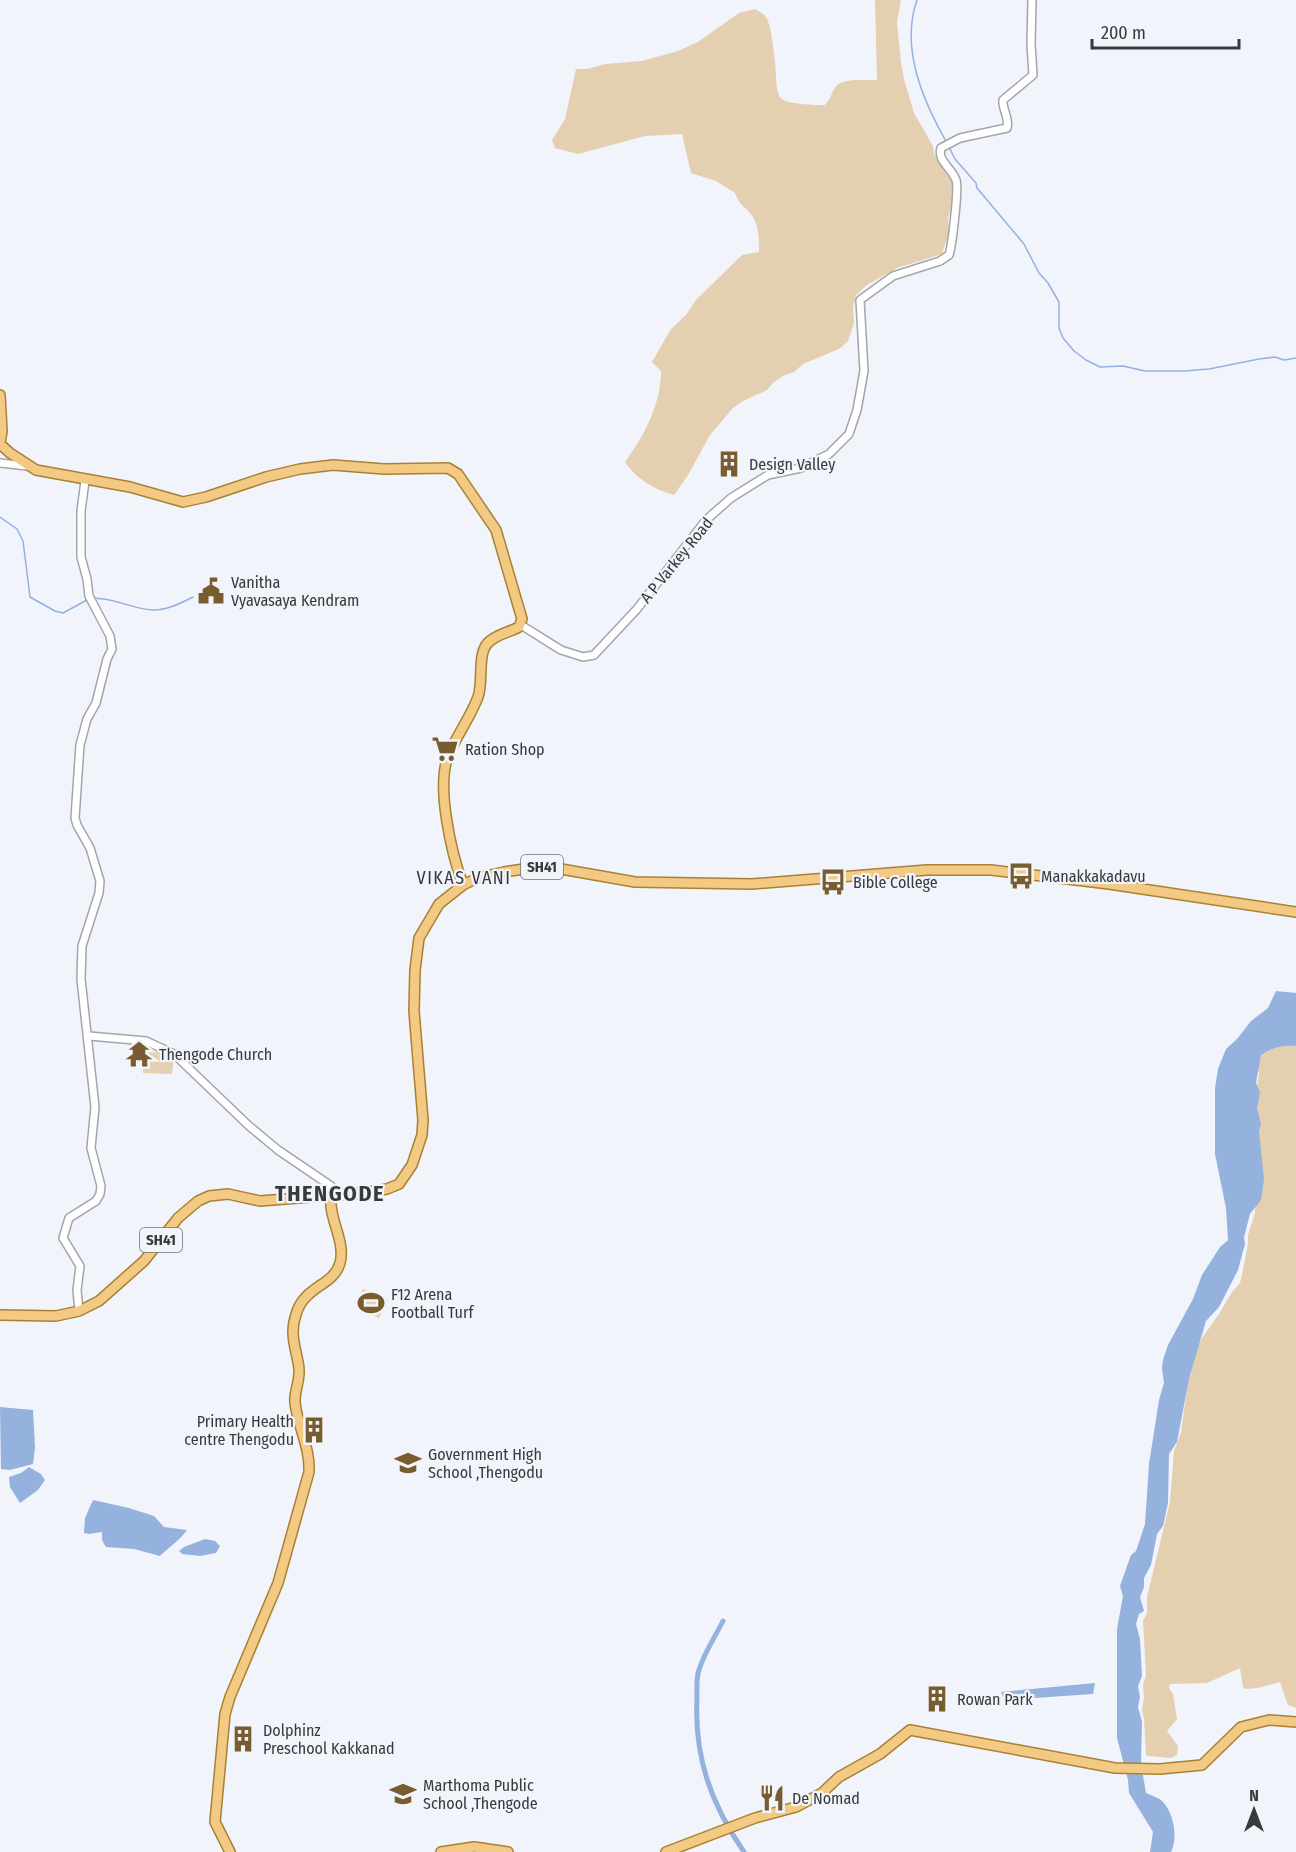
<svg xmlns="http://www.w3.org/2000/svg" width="1296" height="1852" font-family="'Fira Sans Condensed',sans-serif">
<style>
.green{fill:#e4cfb0}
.water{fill:#95b1de}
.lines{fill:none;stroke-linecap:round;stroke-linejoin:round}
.stream{stroke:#95b1de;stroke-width:1.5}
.canal{stroke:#95b1de;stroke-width:5}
.minor-casing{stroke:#a2a5ab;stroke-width:10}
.major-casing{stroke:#ab8035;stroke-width:12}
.minor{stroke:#fff;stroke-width:7}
.major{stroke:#f2ca83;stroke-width:9}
.labels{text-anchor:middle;stroke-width:4.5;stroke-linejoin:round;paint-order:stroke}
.shield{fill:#f1f4fa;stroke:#707175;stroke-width:1.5}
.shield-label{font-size:15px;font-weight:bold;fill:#38393c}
.poi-label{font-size:16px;fill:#38393c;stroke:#f1f4fa;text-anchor:start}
.street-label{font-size:16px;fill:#38393c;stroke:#f1f4fa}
.neighbourhood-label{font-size:18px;letter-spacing:1.5px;fill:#38393c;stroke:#f1f4fa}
.district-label{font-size:22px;font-weight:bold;letter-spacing:1.5px;fill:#38393c;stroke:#f1f4fa}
</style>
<rect width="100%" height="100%" fill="#f1f4fa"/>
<path class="green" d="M875 0H901L897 22 901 63 904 79 914 113 933 146 934 154 953 182V198L948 219 949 232 942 254 897 268 867 285 856 295 853 308 854 323 848 341 839 349 803 364 794 372 783 376 773 383 767 390 743 401 733 408 710 435 688 475 674 495C655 490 636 479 625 462 644 436 661 404 661 371L652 362 671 329 686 315 696 300 742 255 759 252C759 240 759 227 753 217 746 206 739 206 735 193L716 181 691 173 682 134 645 136 578 154 555 148 552 140 565 119 576 69H587L605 64 642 61 678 51 698 42 739 13 755 9C758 11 764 14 766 17 772 26 776 67 776 78 777 84 776 91 780 97 785 105 816 105 825 105 830 100 831 94 835 88 841 77 865 81 877 80Z
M1296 1044V1708L1288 1705 1280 1682 1258 1688 1246 1689 1243 1687 1240 1668 1207 1683 1170 1684 1169 1688 1173 1694 1177 1719 1167 1731 1178 1746 1177 1755 1171 1758 1149 1756 1146 1755 1144 1719 1142 1710 1144 1698 1143 1685 1146 1675 1143 1621 1147 1613V1597L1170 1502 1174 1451 1181 1432 1188 1381 1191 1374 1193 1356 1202 1338 1219 1314 1232 1292 1240 1283 1242 1275 1248 1244V1235L1255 1213 1259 1141V1123L1255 1099 1259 1074 1258 1066 1261 1053 1273 1045Z
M143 1045 174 1057 172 1074 143 1073Z
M363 1289 387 1300 379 1318 355 1307Z"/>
<path class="water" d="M1276 991 1296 993V1046C1282 1045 1273 1047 1261 1055L1256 1083 1260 1092 1257 1108 1261 1124 1259 1131 1264 1179 1261 1200 1250 1214 1244 1237 1245 1244 1238 1270 1219 1307 1206 1321 1189 1379 1177 1442 1169 1454 1168 1503 1163 1526 1157 1534 1151 1565 1144 1578V1587L1140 1597 1144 1611 1139 1614 1136 1624 1140 1639 1142 1676 1138 1686 1140 1697 1138 1707 1142 1722 1141 1764 1146 1793C1152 1796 1160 1798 1163 1802 1174 1814 1178 1838 1171 1852H1150L1153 1832 1129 1793 1128 1780 1117 1738V1629L1123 1596 1120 1586 1131 1555 1136 1551 1145 1524 1149 1464 1159 1400 1164 1383 1162 1368 1163 1360 1168 1345 1193 1299 1202 1275 1220 1247 1228 1240 1226 1208 1215 1154V1088L1218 1069 1226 1049 1237 1039 1251 1021 1268 1008Z
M0 1407 33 1410 35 1448 33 1464 10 1470 1 1469Z
M29 1467 41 1474 45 1480 38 1490 20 1503 10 1487 9 1477 21 1473Z
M93 1500 129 1508 154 1516 164 1527 187 1530C179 1541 169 1547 160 1556L134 1549 106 1547 102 1540V1532L89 1534 84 1533 85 1518Z
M205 1539 215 1541 220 1546 216 1553 200 1556 182 1554 179 1551 184 1547Z
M1095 1683 1093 1694 1005 1700 1001 1692Z"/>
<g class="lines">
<path class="stream" d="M917 0C900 48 923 101 947 143
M949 147 955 159 976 183 977 188 1024 244 1039 273 1048 283 1059 302V328L1063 338 1074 351 1086 360 1100 367 1123 366 1145 371H1184L1209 369 1259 359 1275 357 1284 360 1296 358
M0 517 17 529 23 541 30 597 55 611 63 613 87 600
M92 598C116 598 132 609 152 610 166 611 181 603 193 597"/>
<path class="canal" d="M723 1621C715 1637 704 1653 699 1670 696 1678 697 1689 697 1698 694 1757 711 1804 744 1852"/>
<g class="minor-casing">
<path id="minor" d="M0 463 27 466
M521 625 561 650 583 657 594 655 637 609 706 520 731 498 768 475 801 468 829 454 849 434 857 410 864 371 860 300 893 276 940 261 949 255C952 246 959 188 956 180 952 168 937 161 941 148L960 138 1007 128C1010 118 1002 110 1003 100L1033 75 1031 44 1032 0
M89 1036 146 1041 174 1054 248 1125 278 1150 331 1186 337 1195
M79 1311 77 1290 80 1266 63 1238 69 1218 96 1201 100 1194 101 1186 91 1148 95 1107 81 979 82 946 99 893 100 881 90 848 77 825 75 818 80 745 87 719 96 703 107 659 112 649 110 636 89 596 87 579 81 557V511L85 481"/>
</g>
<g class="major-casing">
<path id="major" d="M0 395 2 431 0 443
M0 444 10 453 36 470 130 487 183 502 206 497 266 477 300 469 333 465 384 469 448 468 458 474 496 530 522 619 519 627C510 632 498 634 490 641 476 651 484 681 478 697 470 718 457 735 449 754 435 785 452 855 463 885
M0 1315 56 1316 79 1311 99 1301 144 1261 178 1218 198 1201 209 1196 228 1194 260 1201 363 1193 387 1189 399 1184 412 1165 422 1135 423 1120 414 1011 415 970 419 938 439 904 463 885 477 878 504 872 544 866 635 882 752 884 927 870H991L1109 884 1296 912
M230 1852 215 1822 225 1714 230 1697 278 1583 309 1472C310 1449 300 1431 296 1409 292 1393 300 1385 299 1369 298 1357 293 1345 293 1332 293 1322 297 1306 305 1298 316 1285 335 1281 340 1263 346 1241 328 1218 331 1196
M441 1852 474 1847 508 1852
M666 1852 755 1818 796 1807 822 1793 839 1777 880 1754 910 1730 1115 1768 1160 1769 1202 1765 1241 1727 1269 1720 1296 1722"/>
</g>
<use href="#minor" class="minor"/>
<use href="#major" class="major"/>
</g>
<defs>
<g id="building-bare" transform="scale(2.07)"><path d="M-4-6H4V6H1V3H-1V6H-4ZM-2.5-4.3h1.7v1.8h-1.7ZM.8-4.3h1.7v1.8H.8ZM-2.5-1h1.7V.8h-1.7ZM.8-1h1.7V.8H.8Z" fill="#785c2f" stroke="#f1f4fa" stroke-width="2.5" paint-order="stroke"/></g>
<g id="civic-bare" transform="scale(2.07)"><path d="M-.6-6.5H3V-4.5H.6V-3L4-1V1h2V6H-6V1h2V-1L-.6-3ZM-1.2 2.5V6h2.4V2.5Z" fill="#785c2f" stroke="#f1f4fa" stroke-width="2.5" paint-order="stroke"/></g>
<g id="supermarket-bare" transform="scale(2.07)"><path d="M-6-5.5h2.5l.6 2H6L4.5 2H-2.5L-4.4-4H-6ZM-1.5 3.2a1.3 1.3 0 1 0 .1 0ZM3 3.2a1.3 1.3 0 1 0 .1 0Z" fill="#785c2f" stroke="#f1f4fa" stroke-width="2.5" paint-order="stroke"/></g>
<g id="bus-bare" transform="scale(2.07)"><path d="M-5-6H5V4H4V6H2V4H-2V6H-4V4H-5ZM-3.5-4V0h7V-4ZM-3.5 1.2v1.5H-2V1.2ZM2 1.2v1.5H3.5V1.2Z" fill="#785c2f" stroke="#f1f4fa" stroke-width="2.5" paint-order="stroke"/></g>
<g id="temple-bare" transform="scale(2.07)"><path d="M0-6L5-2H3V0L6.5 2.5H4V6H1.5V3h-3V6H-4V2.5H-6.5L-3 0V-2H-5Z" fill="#785c2f" stroke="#f1f4fa" stroke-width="2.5" paint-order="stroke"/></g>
<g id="stadium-bare" transform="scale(2.07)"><path d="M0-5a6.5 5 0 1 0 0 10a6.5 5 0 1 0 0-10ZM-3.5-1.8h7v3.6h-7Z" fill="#785c2f" stroke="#f1f4fa" stroke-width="2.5" paint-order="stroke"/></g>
<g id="school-bare" transform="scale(2.07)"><path d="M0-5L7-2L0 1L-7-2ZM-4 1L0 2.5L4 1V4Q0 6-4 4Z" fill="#785c2f" stroke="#f1f4fa" stroke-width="2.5" paint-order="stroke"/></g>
<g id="restaurant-bare" transform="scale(2.07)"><path d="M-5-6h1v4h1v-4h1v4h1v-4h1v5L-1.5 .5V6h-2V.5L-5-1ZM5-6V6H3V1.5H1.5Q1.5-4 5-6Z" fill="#785c2f" stroke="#f1f4fa" stroke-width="2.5" paint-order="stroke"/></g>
</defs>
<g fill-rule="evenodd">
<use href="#building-bare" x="729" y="464"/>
<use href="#civic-bare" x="211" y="591"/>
<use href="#supermarket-bare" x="445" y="749"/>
<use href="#bus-bare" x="1021" y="876"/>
<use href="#bus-bare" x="833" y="882"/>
<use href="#temple-bare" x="139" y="1054"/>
<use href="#stadium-bare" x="371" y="1303"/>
<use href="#building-bare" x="314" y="1430"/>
<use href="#school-bare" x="408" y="1463"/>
<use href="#building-bare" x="937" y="1699"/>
<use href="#building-bare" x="243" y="1739"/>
<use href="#school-bare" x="403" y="1794"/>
<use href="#restaurant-bare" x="772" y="1798"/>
</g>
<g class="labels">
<g class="shield">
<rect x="521" y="855" width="42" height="24" rx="4.5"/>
<rect x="140" y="1228" width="42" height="24" rx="4.5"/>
</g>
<g class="shield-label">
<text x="542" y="872">SH41</text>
<text x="161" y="1245">SH41</text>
</g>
<g class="poi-label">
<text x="749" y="470">Design Valley</text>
<text x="231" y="588">Vanitha<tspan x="231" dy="18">Vyavasaya Kendram</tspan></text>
<text x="465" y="755">Ration Shop</text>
<text x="1041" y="882">Manakkakadavu</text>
<text x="853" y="888">Bible College</text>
<text x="159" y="1060">Thengode Church</text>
<text x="391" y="1300">F12 Arena<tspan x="391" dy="18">Football Turf</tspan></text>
<text x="294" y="1427" text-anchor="end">Primary Health<tspan x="294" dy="18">centre Thengodu</tspan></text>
<text x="428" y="1460">Government High<tspan x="428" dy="18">School ,Thengodu</tspan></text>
<text x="957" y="1705">Rowan Park</text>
<text x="263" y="1736">Dolphinz<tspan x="263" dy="18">Preschool Kakkanad</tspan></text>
<text x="423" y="1791">Marthoma Public<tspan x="423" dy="18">School ,Thengode</tspan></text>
<text x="792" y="1804">De Nomad</text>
</g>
<g class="street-label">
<text transform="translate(676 560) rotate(-51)" y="6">A P Varkey Road</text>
</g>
<g class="neighbourhood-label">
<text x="464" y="884">VIKAS VANI</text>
</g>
<g class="district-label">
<text x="330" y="1201">THENGODE</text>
</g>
</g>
<g transform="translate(1254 1810)" stroke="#f1f4fa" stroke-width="4.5" paint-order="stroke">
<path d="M0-4.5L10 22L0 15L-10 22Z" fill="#38393c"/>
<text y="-9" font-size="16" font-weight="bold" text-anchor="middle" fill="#38393c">N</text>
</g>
<path d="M1092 39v9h147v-9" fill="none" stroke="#38393c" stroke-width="3"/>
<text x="1101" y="39" font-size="18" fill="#38393c" stroke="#f1f4fa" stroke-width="4.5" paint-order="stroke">200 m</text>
</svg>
